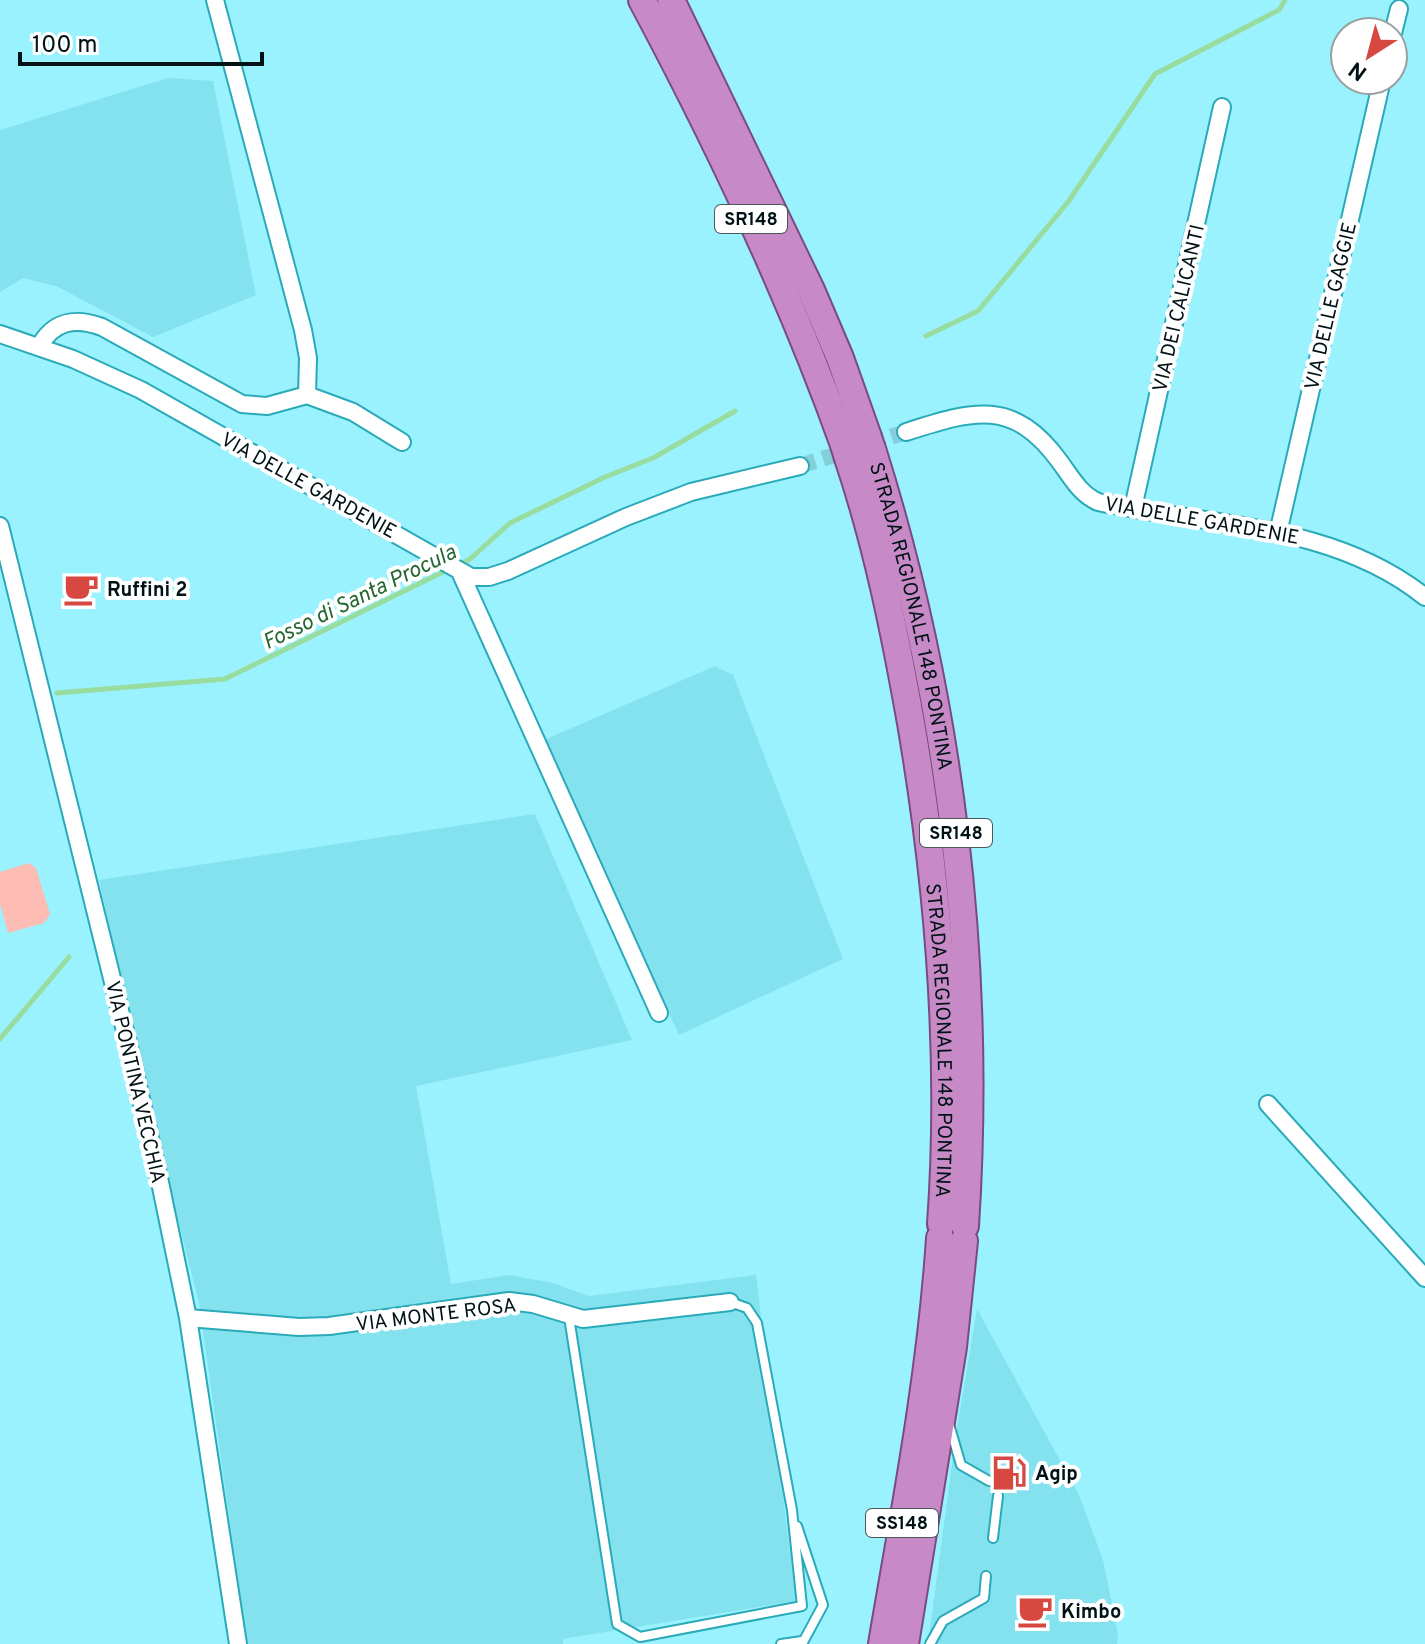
<svg xmlns="http://www.w3.org/2000/svg" width="1425" height="1644" font-family="Overpass,sans-serif">
<style>
.built{fill:#84e2ef}
.green{fill:#fdbcb4}
.lines{fill:none;stroke-linecap:round;stroke-linejoin:round}
.stream{stroke:#98dc9f;stroke-width:5}
.minor-tunnel{stroke:#83d0db;stroke-width:16;stroke-dasharray:16 8;stroke-linecap:butt}
.service-casing{stroke:#2aaab9;stroke-width:12}
.minor-casing{stroke:#2aaab9;stroke-width:20}
.trunk-casing{stroke:#784c80;stroke-width:30}
.service{stroke:#fff;stroke-width:8}
.minor{stroke:#fff;stroke-width:16}
.trunk{stroke:#c78ac7;stroke-width:26}
.trunk-bridge-casing{stroke:#784c80;stroke-width:30;stroke-linecap:butt}
.trunk-bridge{stroke:#c78ac7;stroke-width:26}
.labels{text-anchor:middle;stroke-width:8;stroke-linejoin:round;paint-order:stroke}
.shield{fill:#fff;stroke:#4c595b;stroke-width:2}
.shield-label{font-size:18px;font-weight:bold;fill:#001215}
.street-label{font-size:20px;fill:#001215;stroke:#fff}
.poi-label{font-size:20px;font-weight:bold;fill:#001215;stroke:#fff;text-anchor:start}
.water-label{font-size:22px;font-style:italic;fill:#22672f;stroke:#fff}
</style>
<rect width="100%" height="100%" fill="#9af2fe"/>
<path class="built" d="M168 78 213 81 256 295 153 337 56 286 23 278 0 292V130Z
M715 666 733 675 843 959 679 1035 544 740Z
M535 814 632 1040 416 1086 451 1284 509 1275 553 1283 589 1296 756 1275 796 1601 563 1639V1644H247L199 1303 150 1110 99 880Z
M977 1309 1079 1495 1103 1560 1118 1634 1117 1644H928L956 1434Z"/>
<path class="green" d="M29 863 36 868 50 914 44 923 8 933 0 904V872Z"/>
<g class="lines">
<path class="stream" d="M926 336 978 311 1068 202 1155 74 1279 10 1285 0
M458 565 470 559 510 523 605 477 653 458 735 411
M57 693 225 679 449 569
M0 1039 69 957"/>
<path class="minor-tunnel" d="M800 466 906 432"/>
<g class="service-casing">
<path id="service" d="M569 1317 617 1624 640 1637 802 1606 792 1510 757 1323 747 1308 730 1302
M949 1424 961 1465 989 1481
M797 1526 823 1605 802 1644
M993 1538 998 1496
M781 1644 802 1641
M930 1644 943 1621 984 1598 986 1576"/>
</g>
<g class="minor-casing">
<path id="minor" d="M1393 33 1399 9
M0 334 73 359 141 390 471 577H489L508 571 626 517 691 492 800 466
M39 347C53 321 75 317 102 327L242 404 267 406 307 395 308 358 303 330 215 0
M307 395 353 412 402 442
M906 432C972 411 1013 397 1060 462 1071 477 1080 494 1098 502 1208 526 1333 523 1425 597
M1133 508 1222 107
M0 526 131 1055 161 1187 188 1318 238 1644
M1278 533 1382 80
M461 574 659 1013
M1268 1104 1425 1278
M188 1318 299 1327 329 1326 509 1301 533 1304 583 1319 730 1302"/>
</g>
<g class="trunk-casing">
<g id="trunk">
<path d="M642 0C719 144 789 291 844 445"/>
<path d="M671 0 811 290 840 358 868 437"/>
<path id="s1" d="M872 449C951 700 982 964 965 1226"/>
<path id="s2" d="M848 458C877 544 895 633 911 723 939 887 953 1057 941 1224"/>
<path d="M882 1644C905 1509 931 1375 940 1238"/>
<path d="M905 1644 953 1347 964 1241"/>
</g>
</g>
<use href="#service" class="service"/>
<use href="#minor" class="minor"/>
<use href="#trunk" class="trunk"/>
<g class="trunk-bridge-casing">
<path id="trunk-bridge" d="M868 437 872 449
M844 445 848 458"/>
</g>
<use href="#trunk-bridge" class="trunk-bridge"/>
</g>
<defs>
<g id="cafe-bare" transform="scale(2.76)"><path d="M-5.5-4.5H6V0H3Q3 3.5 0 3.5H-2.5Q-5.5 3.5-5.5 0ZM3-3.2v2h1.7v-2ZM-6 4.5H4V6H-6Z" fill="#d64840" stroke="#fff" stroke-width="2.5" paint-order="stroke"/></g>
<g id="fuel-bare" transform="scale(2.76)"><path d="M-5.5-6h7V0h2V4h1.3V-2.5L3-4.5l.8-.8L6-3V5H2.5V1h-1V6h-7ZM-4.2-4.7v3.2H.2V-4.7Z" fill="#d64840" stroke="#fff" stroke-width="2.5" paint-order="stroke"/></g>
</defs>
<g fill-rule="evenodd">
<use href="#cafe-bare" x="81" y="589"/>
<use href="#fuel-bare" x="1009" y="1473"/>
<use href="#cafe-bare" x="1035" y="1611"/>
</g>
<g class="labels">
<g class="shield">
<rect x="715" y="205" width="72" height="28" rx="6"/>
<rect x="920" y="819" width="72" height="28" rx="6"/>
<rect x="866" y="1509" width="72" height="28" rx="6"/>
</g>
<g class="shield-label">
<text x="751" y="225">SR148</text>
<text x="956" y="839">SR148</text>
<text x="902" y="1529">SS148</text>
</g>
<g class="street-label">
<text transform="translate(1330 306) rotate(-77)" y="7">VIA DELLE GAGGIE</text>
<text transform="translate(1178 308) rotate(-77)" y="7">VIA DEI CALICANTI</text>
<text transform="translate(309 485) rotate(29)" y="7">VIA DELLE GARDENIE</text>
<text transform="translate(1202 520) rotate(10)" y="7">VIA DELLE GARDENIE</text>
<text dy="7" stroke="none"><textPath href="#s1" startOffset="172">STRADA REGIONALE 148 PONTINA</textPath></text>
<text dy="7" stroke="none"><textPath href="#s2" startOffset="592">STRADA REGIONALE 148 PONTINA</textPath></text>
<text transform="translate(136 1082) rotate(77)" y="7">VIA PONTINA VECCHIA</text>
<text transform="translate(436 1314) rotate(-7)" y="7">VIA MONTE ROSA</text>
</g>
<g class="poi-label">
<text x="107" y="596">Ruffini 2</text>
<text x="1035" y="1480">Agip</text>
<text x="1061" y="1618">Kimbo</text>
</g>
<g class="water-label">
<text transform="translate(359 596) rotate(-26)" y="8">Fosso di Santa Procula</text>
</g>
</g>
<g transform="translate(1369 56) rotate(216)"><circle r="38" fill="#ffffff" stroke="#99a0a1" stroke-width="2"/>
<path d="M0-6L14 30L0 20L-14 30Z" fill="#d64840"/>
<text y="-12" font-size="22" font-weight="bold" text-anchor="middle" fill="#001215">N</text>
</g>
<path d="M20 52v12h242v-12" fill="none" stroke="#001215" stroke-width="4"/>
<text x="32" y="52" font-size="24" fill="#001215" stroke="#ffffff" stroke-width="6" paint-order="stroke">100 m</text>
</svg>
